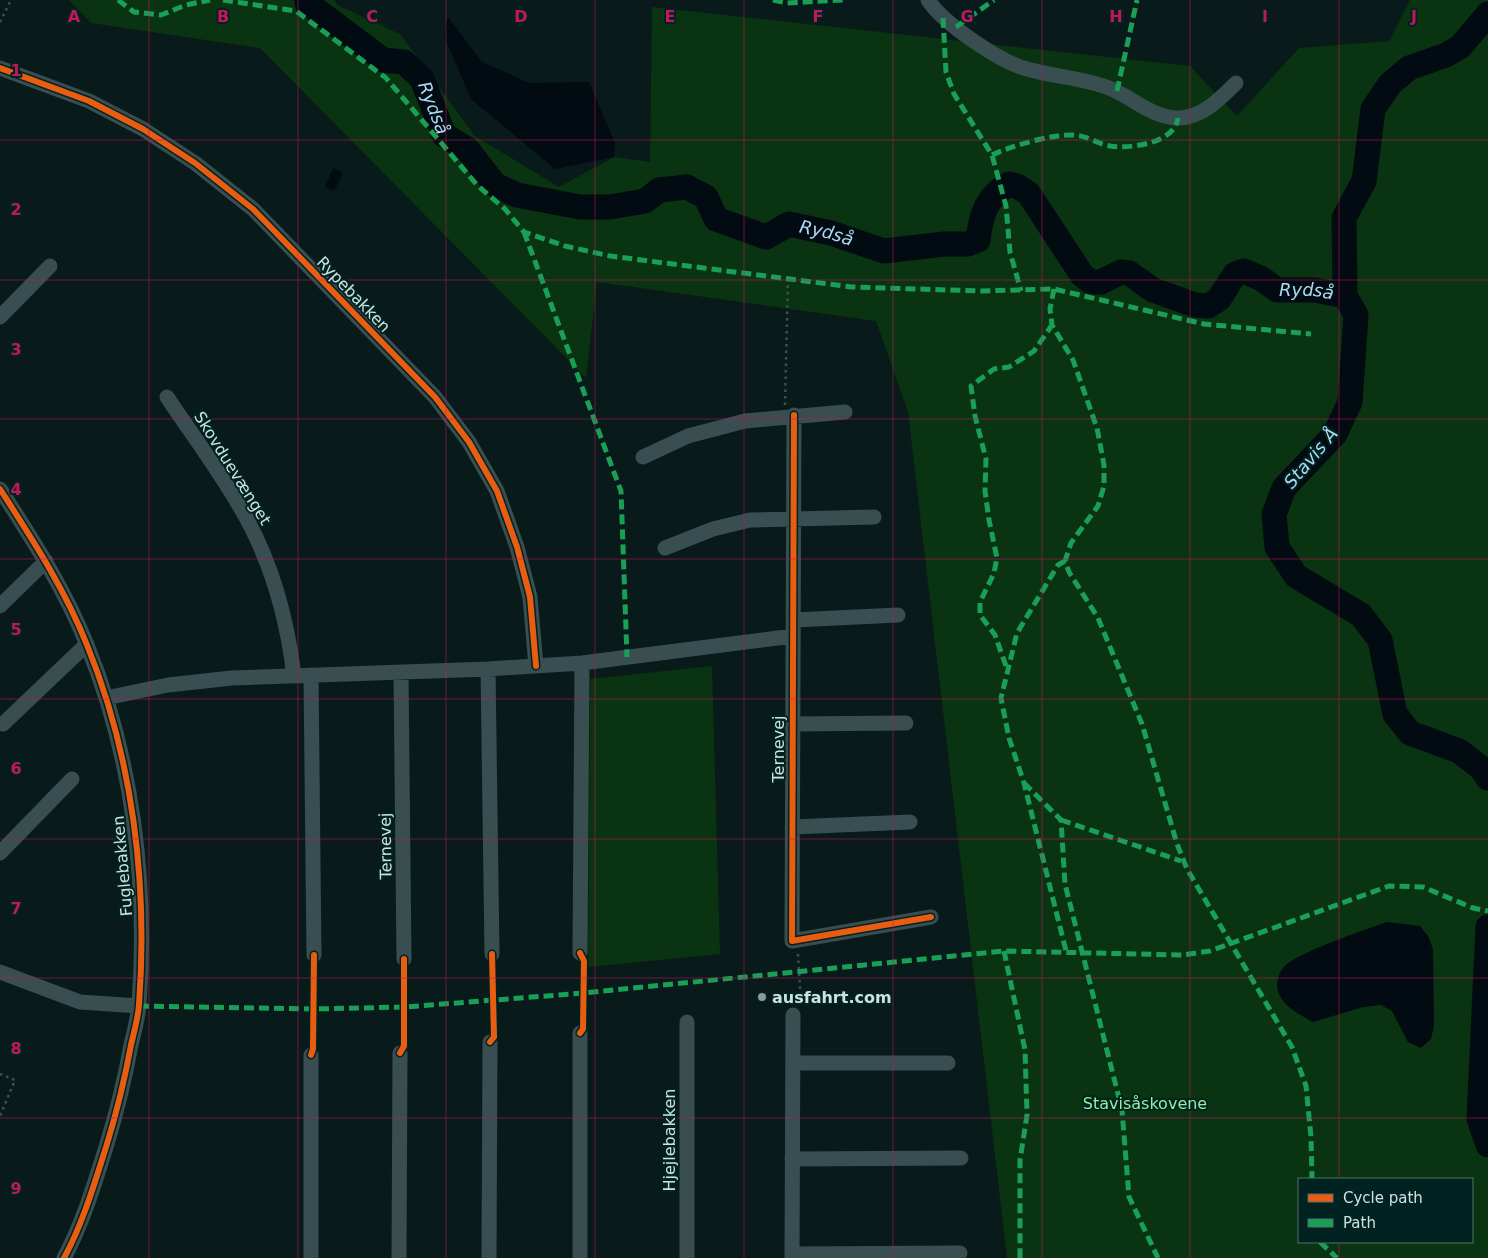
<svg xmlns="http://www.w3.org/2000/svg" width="1488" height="1258" font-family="'DejaVu Sans',sans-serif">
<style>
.green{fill:#0a3312;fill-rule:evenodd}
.water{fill:#020b11}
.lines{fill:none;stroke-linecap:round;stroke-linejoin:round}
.river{stroke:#020b11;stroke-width:25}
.path{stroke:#3f5051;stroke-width:2.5;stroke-dasharray:2.5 4;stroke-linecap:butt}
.street{stroke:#394e51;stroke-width:15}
.quiet{stroke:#1a9f57;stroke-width:5;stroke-dasharray:10 5;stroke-linecap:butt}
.cycleway-casing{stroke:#002322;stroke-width:9}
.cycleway{stroke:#e95d12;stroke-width:6}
.grid{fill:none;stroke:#c2185b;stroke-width:1;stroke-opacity:0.55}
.poi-dot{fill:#899b9a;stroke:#002322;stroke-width:2}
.labels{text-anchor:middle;stroke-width:4;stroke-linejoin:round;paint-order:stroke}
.street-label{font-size:16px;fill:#cee0df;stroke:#002322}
.poi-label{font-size:16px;font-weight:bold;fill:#cee0df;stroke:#002322;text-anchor:start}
.park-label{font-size:16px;fill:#93f199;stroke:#002322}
.water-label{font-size:18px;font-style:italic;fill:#acd8f3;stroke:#002322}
.grid-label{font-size:16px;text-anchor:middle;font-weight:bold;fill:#c2185b;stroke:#002322;stroke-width:4;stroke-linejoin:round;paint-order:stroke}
</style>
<rect width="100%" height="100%" fill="#081b1a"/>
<path class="green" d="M69 0H334L337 5 400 34 475 136 559 187 614 157 650 162 652 7 1190 66 1237 116 1299 48 1389 41 1410 0H1488V1258H1007L908 412 876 321 597 282 586 378 260 48 91 23ZM1299 1179H1472V1242H1299Z
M712 666 720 954 588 967 590 679Z"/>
<path class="water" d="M448 17 482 62 529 83 589 82 615 143 614 157 555 169 471 99 444 36Z
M333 168 343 173 334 191 325 187Z
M1387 922 1420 926 1428 936 1433 949 1434 1026 1431 1039 1421 1048 1408 1042 1392 1011 1381 1005 1363 1007 1313 1022C1302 1016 1286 1008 1280 996 1275 987 1277 975 1284 967 1296 953 1367 929 1387 922Z"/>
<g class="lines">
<g class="river">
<path id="s1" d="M307 0V3L383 60 404 62 422 79 444 135 467 149 495 185 517 195 580 207H610L645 201 659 190 687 187 706 197 716 219 766 237 789 224 831 233 884 251 944 244H968L978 240C981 215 986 197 1009 184L1019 187 1029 194 1082 275 1091 282H1101L1121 272 1129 273 1153 290 1195 305 1208 306 1219 299 1235 274 1244 271 1262 279 1277 290H1315L1345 296"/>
<path d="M1488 14 1460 47 1446 55 1409 68 1390 84 1373 109 1364 181 1344 218 1345 296 1356 315 1350 402 1335 434 1284 488 1274 514 1277 547 1296 576 1361 615 1380 640 1395 714 1410 733 1459 751 1481 768 1488 778"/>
<path d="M1488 927 1479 1119 1488 1145"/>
</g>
<path class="path" d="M0 22 11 0
M785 405 788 279
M798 954 801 1003
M0 1074 15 1080 0 1116"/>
<path class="street" d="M928 0C944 24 1000 62 1027 69 1055 77 1083 78 1109 88 1132 97 1152 118 1179 118 1202 118 1221 98 1236 83
M0 68 89 101 143 129 195 163 253 209 435 397 469 442 497 491 517 547 530 597 536 666
M0 317 50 266
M167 397C191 433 218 469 240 507 271 559 287 617 294 676
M794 415 792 941 931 917
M643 457 688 436 745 421 845 412
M0 489C32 539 65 589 87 645 133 758 148 884 139 1005 138 1018 134 1032 131 1045 125 1078 117 1111 107 1144 95 1182 83 1223 64 1258
M665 548 713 529 750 520 874 517
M0 606 46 561
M794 620 898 615
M488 669 492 954
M401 673 404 959
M311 675 314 955
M106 698 168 685 232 678 488 669 582 663 793 636
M3 724 87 644
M791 724 906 723
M792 827 910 822
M0 853 72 779
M580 953 582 663
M0 972 80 1002 139 1006
M793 1063H948
M792 1159 961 1158
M792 1254 960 1253
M311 1258V1055
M399 1258 400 1053
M489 1258 490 1042
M580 1258V1033
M687 1258V1022
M792 1258 793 1015"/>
<path class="quiet" d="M118 0 134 12 161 15 186 5 210 0
M223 0 296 11 386 78 477 185 505 209 524 232 565 246 610 256 852 287 981 291 1054 289 1204 324 1311 334
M773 0 787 3 843 0
M943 18 946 72 954 94 992 155 1006 206 1010 252 1021 291
M956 27 994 0
M1117 91 1137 0
M992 155C1011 146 1052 134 1073 135 1086 135 1098 144 1110 146 1131 149 1175 143 1178 118
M524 232 621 491 627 657
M1054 289 1050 309 1052 325 1073 360 1097 428 1104 465V486L1098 506 1071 543 1065 561 1069 572 1098 618 1142 724 1177 844 1187 869 1292 1047 1306 1086 1311 1137 1312 1179
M1065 561 1058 565 1017 633 1001 698 1009 738 1024 783 1066 951
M1006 666 995 635 980 615V602L994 573 997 558 989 520 985 491 986 459 975 416 971 386 994 369 1009 367 1034 351 1052 325
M1024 783 1061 820 1065 884 1122 1110 1129 1197 1158 1258
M1061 820 1181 861
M1004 951 1025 1050 1027 1115 1020 1160V1258
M139 1006 312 1009 405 1007 584 993 1004 951 1183 955 1210 951 1389 886 1423 887 1473 908 1488 911
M1320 1242 1337 1258"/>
<g class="cycleway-casing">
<path id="cycleway" d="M0 68 89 101 143 129 195 163 253 209 435 397 469 442 497 491 517 547 530 597 536 666
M794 415 792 941 931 917
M0 489C32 539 65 589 87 645 133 758 148 884 139 1005 138 1018 134 1032 131 1045 125 1078 117 1111 107 1144 95 1182 83 1223 64 1258
M580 953 584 961 583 1029 580 1033
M490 1042 494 1037 492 954
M400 1053 404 1046V959
M311 1055 313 1049 314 955"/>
</g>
<use href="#cycleway" class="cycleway"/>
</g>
<path class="grid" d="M149 0V1258M298 0V1258M446 0V1258M595 0V1258M744 0V1258M893 0V1258M1042 0V1258M1190 0V1258M1339 0V1179M0 140H1488M0 280H1488M0 419H1488M0 559H1488M0 699H1488M0 839H1488M0 978H1488M0 1118H1488M1339 1242V1258"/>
<circle class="poi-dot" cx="762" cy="997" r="5"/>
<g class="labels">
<g class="street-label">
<text transform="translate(354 294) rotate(46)" y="6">Rypebakken</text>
<text transform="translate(233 468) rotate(58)" y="6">Skovduevænget</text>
<text transform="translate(778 749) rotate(-90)" y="6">Ternevej</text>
<text transform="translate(385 846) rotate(-91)" y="6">Ternevej</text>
<text transform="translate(122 866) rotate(-95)" y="6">Fuglebakken</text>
<text transform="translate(669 1140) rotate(-90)" y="6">Hjejlebakken</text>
</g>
<g class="poi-label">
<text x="772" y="1003">ausfahrt.com</text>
</g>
<g class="park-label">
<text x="1145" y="1109">Stavisåskovene</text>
</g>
<g class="water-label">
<text dy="6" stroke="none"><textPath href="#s1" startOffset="175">Rydså</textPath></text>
<text dy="6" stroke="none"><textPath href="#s1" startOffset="640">Rydså</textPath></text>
<text dy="6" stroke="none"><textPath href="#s1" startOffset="1241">Rydså</textPath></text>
<text transform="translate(1311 458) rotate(-50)" y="6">Stavis Å</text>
</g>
</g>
<g class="grid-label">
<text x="74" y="22">A</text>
<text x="223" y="22">B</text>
<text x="372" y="22">C</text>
<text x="521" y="22">D</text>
<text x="670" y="22">E</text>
<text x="818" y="22">F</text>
<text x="967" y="22">G</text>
<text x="1116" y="22">H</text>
<text x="1265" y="22">I</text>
<text x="1414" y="22">J</text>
<text x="16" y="76">1</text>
<text x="16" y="215">2</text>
<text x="16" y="355">3</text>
<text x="16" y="495">4</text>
<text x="16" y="635">5</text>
<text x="16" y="774">6</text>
<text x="16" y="914">7</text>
<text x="16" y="1054">8</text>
<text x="16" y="1194">9</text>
</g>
<rect x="1298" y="1178" width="175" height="65" fill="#002322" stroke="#526f6e"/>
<rect x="1308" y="1194" width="25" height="8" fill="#e95d12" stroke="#526f6e"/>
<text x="1343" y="1203" font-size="15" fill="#cee0df">Cycle path</text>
<rect x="1308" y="1219" width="25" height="8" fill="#1a9f57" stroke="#526f6e"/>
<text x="1343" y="1228" font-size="15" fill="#cee0df">Path</text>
</svg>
